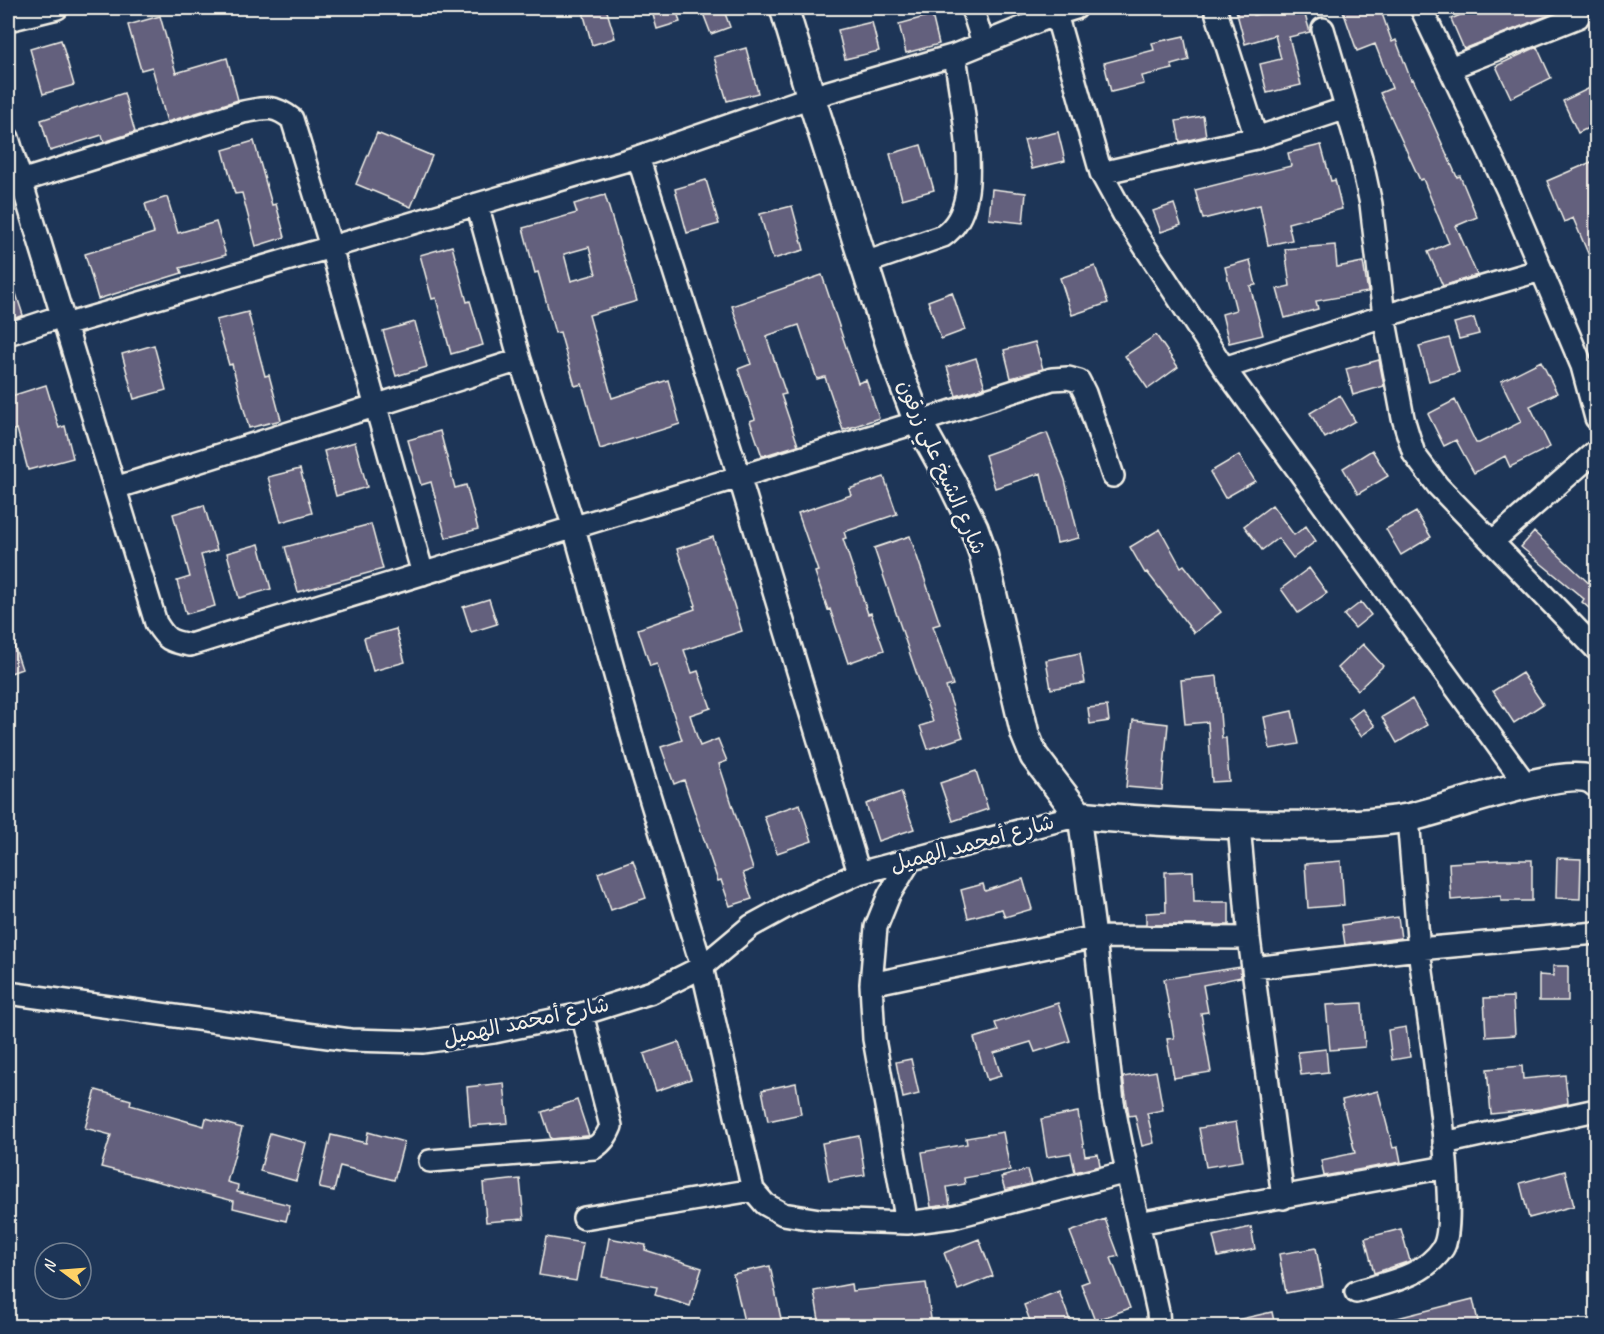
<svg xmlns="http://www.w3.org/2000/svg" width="1604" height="1334" font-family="Caveat,'Playpen Sans Arabic',sans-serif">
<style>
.building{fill:#64607d;stroke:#f4f1e8;stroke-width:1.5;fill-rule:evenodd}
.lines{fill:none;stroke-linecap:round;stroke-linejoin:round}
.minor-casing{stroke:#f4f1e8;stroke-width:26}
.major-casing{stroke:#f4f1e8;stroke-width:32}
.minor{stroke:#1d3557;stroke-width:21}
.major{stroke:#1d3557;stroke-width:27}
.labels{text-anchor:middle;stroke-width:6;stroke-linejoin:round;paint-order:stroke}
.street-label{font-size:21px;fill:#f4f1e8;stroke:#1d3557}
</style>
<rect width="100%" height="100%" fill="#1d3557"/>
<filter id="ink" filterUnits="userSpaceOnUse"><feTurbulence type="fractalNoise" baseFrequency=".0167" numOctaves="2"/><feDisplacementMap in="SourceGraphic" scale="12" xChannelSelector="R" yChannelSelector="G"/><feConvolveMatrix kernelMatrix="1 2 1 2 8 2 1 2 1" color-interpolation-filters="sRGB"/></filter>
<g filter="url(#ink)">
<path class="building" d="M582 8H606L615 38 592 45Z
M651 8H676L680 22 657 29Z
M701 8H723L730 27 711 34Z
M1246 8H1252L1254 15 1285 8H1303L1310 32 1289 37 1301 85 1267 93 1260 64 1281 59 1275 35 1245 44 1236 10Z
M1342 8H1380L1392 42 1396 40 1411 80 1413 79 1457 177 1460 176 1477 217 1456 226 1477 275 1443 286 1428 252 1449 243 1423 179 1420 180 1380 93 1392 88 1375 44 1357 51Z
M1476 8H1567L1464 49 1451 19Z
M932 15 939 44 906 53 899 24Z
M160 16 176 73 227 58 238 100 167 122 152 67 141 70 128 25Z
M872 22 879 51 845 59 838 30Z
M1184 36 1189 60 1171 65 1173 69 1142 76 1144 84 1111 92 1104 63 1154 50 1152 43Z
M61 40 74 85 43 94 30 49Z
M1537 47 1551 78 1511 98 1496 66Z
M746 48 758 93 727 101 714 57Z
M1596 85V124L1578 133 1563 101Z
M124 93 135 132 104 142 102 135 50 151 41 120Z
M1203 116 1206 136 1180 142 1176 121Z
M1058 132 1065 161 1032 169 1024 140Z
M377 133 432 156 411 207 356 184Z
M254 141 272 205 276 204 285 237 256 246 242 193 235 194 223 150Z
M921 145 934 190 902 199 890 154Z
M1321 145 1331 181 1335 180 1342 209 1288 223 1292 240 1268 245 1260 205 1203 219 1195 190 1291 166 1288 153Z
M1596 160V272L1573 218 1564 222 1547 181Z
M706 180 719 224 687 233 675 189Z
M992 189 1026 193 1023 223 989 219Z
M605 195 637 301 589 315 612 398 668 380 680 424 600 449 582 384 575 386 560 332 555 333 538 272 535 273 523 228 577 213 574 204ZM589 247 596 274 571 281 564 254Z
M167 197 178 233 216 222 226 255 180 268 182 273 98 299 85 254 154 233 145 204Z
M1174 204 1181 225 1161 232 1153 211Z
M792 206 804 250 773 259 760 214Z
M1335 245 1337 267 1363 262 1368 292 1316 301 1318 309 1285 318 1277 289 1290 286 1285 249Z
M452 246 467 302 470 301 483 345 451 354 436 298 432 299 420 255Z
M1250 260 1256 285 1250 286 1263 335 1229 343 1222 314 1236 310 1225 267Z
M1095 266 1108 303 1072 315 1060 278Z
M8 275H10L23 315 8 321Z
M822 275 858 383 866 380 879 418 843 430 825 377 817 379 799 325 766 336 786 394 781 395 798 445 762 456 750 421 755 419 738 369 751 364 732 306Z
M952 292 965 330 941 339 928 301Z
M248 312 265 376 269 375 281 420 249 428 232 364 229 365 216 320Z
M1474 318 1479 334 1459 339 1454 323Z
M415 322 427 367 396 376 383 331Z
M1156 335 1178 367 1148 389 1125 356Z
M1449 338 1459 372 1429 381 1419 346Z
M1035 342 1043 369 1011 378 1004 350Z
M154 345 166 390 134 399 122 354Z
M976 358 985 387 956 396 947 367Z
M1379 360 1384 386 1353 395 1346 369Z
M1541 361 1557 393 1530 406 1550 447 1510 467 1505 456 1474 473 1456 440 1444 446 1428 414 1455 400 1476 443H1479L1521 422 1501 381Z
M46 385 59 428 65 426 73 458 28 470 17 429 8 432V397Z
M1340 395 1355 421 1325 438 1310 413Z
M440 431 455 488 466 485 478 529 446 538 431 482 421 485 408 440Z
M1047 433 1065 480 1079 538 1057 543 1041 473 995 488 985 455Z
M355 442 367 487 336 496 324 451Z
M1372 450 1388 476 1358 494 1343 468Z
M1239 455 1255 481 1225 498 1210 472Z
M300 469 312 513 281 522 268 477Z
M884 477 897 514 844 532 846 538 843 539 868 614 871 613 884 650 848 663 830 609 828 610 815 572 818 571 798 513 851 495 849 489Z
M204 505 217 550 201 555 215 606 186 614 177 581 190 577 173 514Z
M1272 505 1294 535 1306 526 1316 541 1293 558 1278 538 1262 550 1244 526Z
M1416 512 1431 537 1401 555 1386 529Z
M371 524 383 569 298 592 285 547Z
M1160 529 1181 567 1184 565 1221 612 1194 633 1147 572 1145 573 1130 547Z
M1534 532 1594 588 1596 584V614L1582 602 1584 599 1521 547Z
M910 536 940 624 933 626 953 685 946 687 963 737 928 749 920 726 933 722 874 548Z
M713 537 742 631 684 650 692 673 698 671 711 708 690 715 700 746 718 739 727 761 719 764 753 869 743 873 752 899 730 906 721 880 718 881 684 780 674 784 661 747 682 740 657 664 650 666 638 629 695 609 694 606 696 605 677 549Z
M259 544 271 589 239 598 227 553Z
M1309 568 1327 593 1298 613 1281 589Z
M489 599 497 624 471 632 463 607Z
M1361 602 1371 615 1355 628 1344 615Z
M396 629 405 662 373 671 364 638Z
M10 633 22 669 8 674V634Z
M1363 644 1383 666 1358 690 1338 668Z
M1080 653 1085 683 1051 689 1046 660Z
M1522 673 1543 704 1514 723 1493 691Z
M1217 676 1222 738H1226L1229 781 1212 782 1208 722 1185 724 1181 680Z
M1412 699 1427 725 1397 743 1382 717Z
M1107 706 1109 721 1090 724 1088 708Z
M1362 709 1375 726 1361 736 1349 719Z
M1292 711 1299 744 1270 749 1264 717Z
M1133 720 1168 724 1162 790 1126 787Z
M976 771 988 809 953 821 940 783Z
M901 792 914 829 878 841 866 804Z
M800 804 812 841 777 853 764 816Z
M1557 858 1581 859 1580 899 1556 898Z
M633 860 646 898 611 910 598 873Z
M1499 860H1532V901H1501V896L1451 900 1449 863Z
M1341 861 1344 905 1308 908 1305 864Z
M1193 871 1194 902H1229V925H1146V913L1166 912 1165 872Z
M1023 879 1032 909 1005 917 1002 909 968 918 961 890 983 884 985 891Z
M1398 917 1401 938 1345 945 1342 925Z
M1553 966H1568V1001H1539V975L1553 976Z
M1240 967 1241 977 1203 985 1208 1012 1201 1013 1211 1072 1174 1078 1167 1039 1174 1038 1164 979Z
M1513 997 1515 1035 1486 1037 1484 998Z
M1058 1003 1070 1041 1035 1052 1031 1042 994 1053 1001 1076 987 1080 974 1038 998 1031 995 1023Z
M1362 1003 1365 1047 1330 1050 1326 1005Z
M1406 1027 1410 1057 1392 1060 1388 1030Z
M679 1042 691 1079 656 1091 644 1054Z
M1326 1049 1328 1072 1301 1075 1298 1052Z
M911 1059 919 1094 903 1098 896 1062Z
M1522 1066 1523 1079 1565 1075 1568 1103 1540 1109 1491 1114 1487 1069Z
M1156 1071 1163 1110 1147 1113 1154 1143 1142 1146 1135 1115 1129 1116 1123 1077Z
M504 1083 508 1123 470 1126 467 1087Z
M796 1083 801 1114 768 1121 762 1090Z
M96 1090 131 1100 130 1105 204 1126 206 1118 242 1128 227 1182 238 1185 237 1192 290 1205 286 1221 233 1208 234 1201 101 1167 111 1135 85 1128Z
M1378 1091 1393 1148 1398 1147 1401 1162 1324 1176 1321 1160 1355 1153 1342 1100Z
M577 1100 589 1136 551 1139 542 1112Z
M1078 1112 1085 1156 1098 1154 1100 1166 1075 1172 1071 1153 1047 1157 1041 1119Z
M1236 1122 1243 1161 1206 1167 1199 1128Z
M368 1132 404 1142 394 1180 340 1166 334 1191 319 1188 331 1135 366 1143Z
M1003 1132 1010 1170 964 1178 965 1184 947 1187 950 1205 931 1207 922 1152 967 1144 966 1138Z
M270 1133 306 1143 296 1181 260 1171Z
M859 1136 865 1175 829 1181 822 1143Z
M1027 1170 1031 1184 1005 1190 1001 1177Z
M1565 1171 1574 1206 1529 1218 1520 1183Z
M520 1179 524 1219 486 1222 483 1183Z
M1105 1219 1119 1256 1111 1258 1130 1308 1095 1321 1081 1284 1089 1281 1070 1232Z
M1251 1227 1255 1249 1218 1257 1213 1236Z
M1401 1229 1410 1261 1374 1273 1365 1238Z
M546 1237 583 1243 576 1281 539 1275Z
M609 1238 646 1245 645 1250 702 1268 690 1306 655 1295 657 1287 602 1277Z
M979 1239 993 1276 958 1290 944 1253Z
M1316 1248 1323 1286 1286 1293 1279 1254Z
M770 1266 782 1324 770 1326H745L733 1274Z
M926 1283 932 1326H910V1324L874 1326 872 1320 839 1326H820L814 1291 851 1284 852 1291Z
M1059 1291 1072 1326H1032L1024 1305Z
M1473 1299 1479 1326H1381V1322Z
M1272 1312 1275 1326H1233L1232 1321Z"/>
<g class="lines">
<g class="minor-casing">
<path id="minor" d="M972 8 983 43
M1215 8 1256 138
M1421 8 1507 189 1582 366 1596 418
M1056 14 1101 173 1124 215 1224 368 1527 786
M8 20 57 8
M1323 29 1361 158 1371 204 1384 316 1403 418 1414 454 1438 486 1596 649
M1450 68 1578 17
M8 138 156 623C167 641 170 641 190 645L918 422 1052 379 1068 378 1079 381 1085 393 1113 476
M638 157 739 476 859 873
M1101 173 1256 138 1347 108
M8 185 243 112C265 108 273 104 292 119L331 247 423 574
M477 204 520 360 574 528 640 765 702 967 753 1190 584 1218
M865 263 943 236C956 227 963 213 966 197 974 160 960 94 955 55
M65 325 638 157 811 97 955 55 1056 14 1076 8
M8 334 62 316
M1224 368 1384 316 1541 270
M115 488 520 360
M1492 542 1596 451
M1239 825 1249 938 1283 1198
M1253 968 1419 949 1596 933
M871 984 1095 937 1249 938
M8 993 350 1040 423 1042 494 1032 582 1014 652 992 702 967 751 926 793 903 859 873 1079 815 1095 937 1113 1103 1127 1172 953 1217 907 1223 820 1220 783 1214 765 1204 753 1190
M1444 1143 1596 1110
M430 1161 594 1148C603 1142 607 1136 611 1126L582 1014
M1127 1172 1158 1312 1159 1326
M907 1223 874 1039 871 984 876 927 889 895 911 859
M1138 1223 1446 1167
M1356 1292C1387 1282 1424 1277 1443 1248 1462 1217 1425 998 1419 950 1415 906 1412 862 1408 818"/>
</g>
<g class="major-casing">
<path id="major" d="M784 8 811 97 896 364 918 422 951 481 974 528 983 553 1025 734 1034 756 1079 815C1144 821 1209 825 1275 825 1319 826 1364 825 1407 818 1441 812 1574 761 1596 783"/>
</g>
<use href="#minor" class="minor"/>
<use href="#major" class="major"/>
</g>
</g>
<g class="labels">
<g class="street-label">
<text transform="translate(942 467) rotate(66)" y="7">شارع الشيخ علي زرقون</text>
<text transform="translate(972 843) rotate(-15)" y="7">شارع أمحمد الهميل</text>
<text transform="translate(526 1021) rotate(-12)" y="7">شارع أمحمد الهميل</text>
</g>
</g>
<rect width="1604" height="1334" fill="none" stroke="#1d3557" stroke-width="30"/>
<rect x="15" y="15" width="1574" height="1304" fill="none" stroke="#f4f1e8" stroke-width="2" filter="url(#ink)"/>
<g transform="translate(63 1271) rotate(286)"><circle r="28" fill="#1d3557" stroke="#738091" stroke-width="1.5"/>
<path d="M0-4.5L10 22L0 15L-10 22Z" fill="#ffd166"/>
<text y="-9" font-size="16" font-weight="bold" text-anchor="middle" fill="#f4f1e8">N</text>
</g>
</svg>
